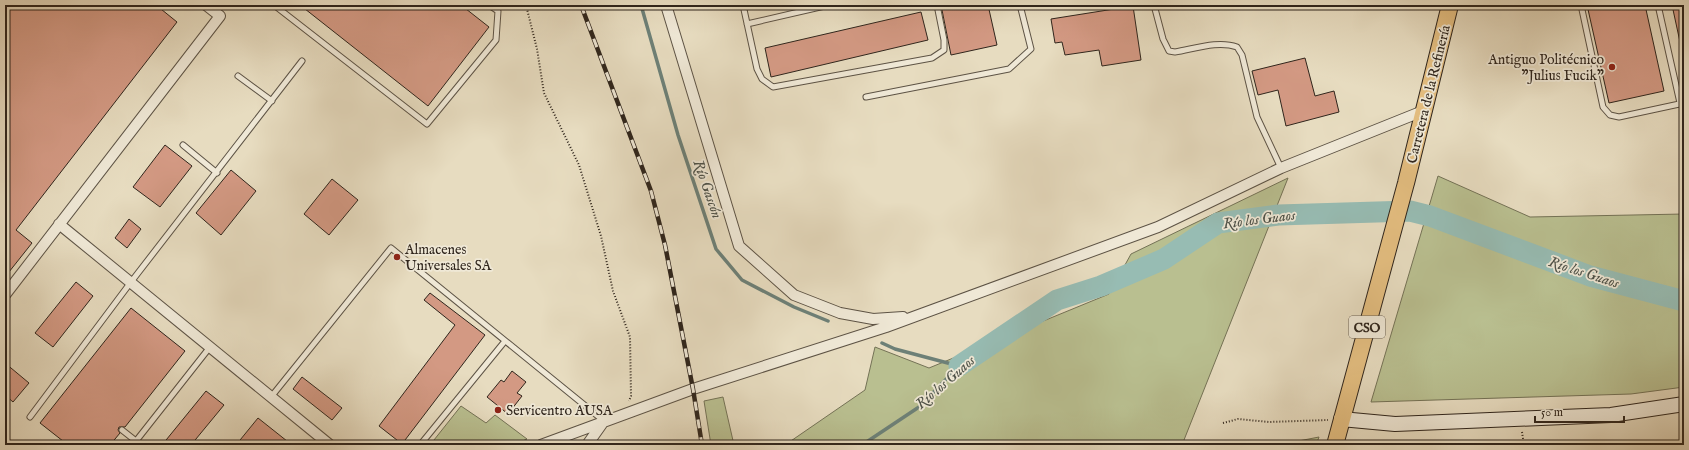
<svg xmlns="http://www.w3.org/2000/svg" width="1689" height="450" font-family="'IM FELL English',serif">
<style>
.green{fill:#b9bf90;stroke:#747256}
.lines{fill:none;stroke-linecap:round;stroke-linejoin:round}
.stream{stroke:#6d8077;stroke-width:3.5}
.river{stroke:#97bcb3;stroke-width:21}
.building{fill:#d39983;stroke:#2f251c}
.lane-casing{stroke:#5d5345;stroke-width:7}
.street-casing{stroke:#5d5345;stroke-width:12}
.secondary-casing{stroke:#2f251c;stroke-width:16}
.primary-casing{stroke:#2f251c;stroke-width:18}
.path{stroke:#2f251c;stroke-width:2;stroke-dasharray:1 2;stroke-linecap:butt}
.lane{stroke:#efe8d6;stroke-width:5}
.street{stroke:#efe8d6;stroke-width:10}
.secondary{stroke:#efe8d6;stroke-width:14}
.primary{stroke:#e4be80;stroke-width:16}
.rail-casing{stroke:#2f251c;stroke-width:4.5}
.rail{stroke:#efe8d6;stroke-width:3;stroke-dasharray:9;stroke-linecap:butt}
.poi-dot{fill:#8f2418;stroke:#efe8d6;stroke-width:1.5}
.labels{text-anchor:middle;stroke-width:3.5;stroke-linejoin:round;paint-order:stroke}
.shield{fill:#efe8d6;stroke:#696054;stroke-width:1}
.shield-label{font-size:13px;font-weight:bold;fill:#2f251c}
.poi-label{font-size:14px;fill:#2f251c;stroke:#efe8d6;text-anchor:start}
.street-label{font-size:14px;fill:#2f251c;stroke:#efe8d6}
.water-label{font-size:15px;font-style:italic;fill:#4e5249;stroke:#efe8d6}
</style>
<rect width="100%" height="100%" fill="#e7dcc0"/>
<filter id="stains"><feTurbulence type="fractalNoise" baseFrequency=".005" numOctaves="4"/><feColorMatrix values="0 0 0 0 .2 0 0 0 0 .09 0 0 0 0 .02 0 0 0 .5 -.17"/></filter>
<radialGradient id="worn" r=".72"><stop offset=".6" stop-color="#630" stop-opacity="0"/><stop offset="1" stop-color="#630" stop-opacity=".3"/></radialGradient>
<path class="green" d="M1438 176 1530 217 1684 214V387L1631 394 1371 402Z
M1288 178 1182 445H785L865 390 875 347 929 368 1109 294 1131 254Z
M723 397 734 445H711L704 401Z
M461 406 486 423 495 415 527 439 513 445H430Z
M1319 437 1316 445H1278Z"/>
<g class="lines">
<path class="stream" d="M641 5 678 135 716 249 742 280 794 307 828 321
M862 445 919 407 959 366 895 349 882 343"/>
<path class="river" d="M959 366 1057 300 1101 286 1164 259 1218 223 1278 215 1410 211 1430 216 1590 276 1684 301"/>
</g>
<path class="building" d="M5 5H156L177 22 16 230 32 243 5 277Z
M300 5H461L489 27 428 106Z
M941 5H988L997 45 951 55Z
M1587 5H1645L1664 91 1609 103Z
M1672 5H1684V42H1680Z
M1133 6 1141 60 1102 66 1099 50 1065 55 1062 42 1055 43 1051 19Z
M921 12 928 40 771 77 765 48Z
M1305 58 1315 96 1334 91 1339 112 1286 126 1278 90 1258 95 1252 71Z
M165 145 192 166 160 207 133 187Z
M231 170 256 191 221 235 196 213Z
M332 179 358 200 329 235 304 214Z
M129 219 141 229 127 248 115 238Z
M76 282 93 296 53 347 35 333Z
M430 293 485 335 402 444 379 426 455 325 424 300Z
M131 308 185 351 125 427H119L118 430 120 433 110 445H68L40 423Z
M5 363 29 383 13 402 5 395Z
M512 371 526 382 517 393 522 396 508 414 487 397 501 380 504 382Z
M302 377 342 408 332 420 293 389Z
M206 391 224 405 191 445H162Z
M258 418 292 445H236Z"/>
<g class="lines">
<g class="lane-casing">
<path id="lane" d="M274 5 427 124 496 40 498 11 489 5
M743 5 757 69 762 79 773 87 932 58 944 50V40L937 5
M1154 5 1163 39 1169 51 1175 52C1194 49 1218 40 1237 47L1242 55 1257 117 1281 168
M1581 5 1603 107 1610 115 1619 117 1684 103
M1658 5 1680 103
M747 24 829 5
M238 76 272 101
M866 97 1009 69 1031 49 1020 5
M183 145 217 173
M271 397 391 248 604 421
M30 417 131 282 302 61
M122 430 136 441 210 347
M420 445 505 341"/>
</g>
<g class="street-casing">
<path id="street" d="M666 5 739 246 794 295 840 313 873 319 903 317
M59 224 330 445
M5 295 220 16 206 5
M541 445 693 389 886 327 1158 227 1281 168 1423 111
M587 445 604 421"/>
</g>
<g class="secondary-casing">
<path id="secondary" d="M1341 419 1395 424 1611 415 1684 404"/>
</g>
<g class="primary-casing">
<path id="primary" d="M1335 445 1406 183 1450 5"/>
</g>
<path class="path" d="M526 5 537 49 544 93 579 165 601 236 613 291 630 337 631 396 629 401
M1223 423 1238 419 1269 422 1328 420
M1522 432 1524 445"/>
<use href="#lane" class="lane"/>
<use href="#street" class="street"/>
<use href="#secondary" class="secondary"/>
<use href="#primary" class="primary"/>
<g class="rail-casing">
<path id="rail" d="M581 5 651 191 665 245 693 389 702 445"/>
</g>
<use href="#rail" class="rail"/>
</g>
<g class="poi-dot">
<circle cx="1612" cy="67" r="4"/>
<circle cx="397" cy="257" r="4"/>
<circle cx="498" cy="410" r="4"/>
</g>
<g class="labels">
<rect class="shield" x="1349" y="316" width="36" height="22" rx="3"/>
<g class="shield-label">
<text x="1367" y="332">CSO</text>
</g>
<g class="poi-label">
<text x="1604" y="64" text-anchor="end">Antiguo Politécnico<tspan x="1604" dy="16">"Julius Fucik"</tspan></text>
<text x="405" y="254">Almacenes<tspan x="405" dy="16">Universales SA</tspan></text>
<text x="506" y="415">Servicentro AUSA</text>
</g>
<g class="street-label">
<text transform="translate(1428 94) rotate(-76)" y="5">Carretera de la Refinería</text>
</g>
<g class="water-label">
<text transform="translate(708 189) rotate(71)" y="5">Río Gascón</text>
<text transform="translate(1259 219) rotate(-7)" y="5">Río los Guaos</text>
<text transform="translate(1584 272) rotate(18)" y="5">Río los Guaos</text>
<text transform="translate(945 382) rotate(-41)" y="5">Río los Guaos</text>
</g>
</g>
<rect width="1689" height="450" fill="none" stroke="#e7dcc0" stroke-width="20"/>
<rect x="6" y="6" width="1677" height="438" fill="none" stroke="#2f251c" stroke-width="2"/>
<rect x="10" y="10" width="1669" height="430" fill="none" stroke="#2f251c"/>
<path d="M1535 416v6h89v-6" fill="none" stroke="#2f251c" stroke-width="2"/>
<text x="1541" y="416" font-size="12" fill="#2f251c" stroke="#efe8d6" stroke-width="3" paint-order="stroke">50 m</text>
<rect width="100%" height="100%" filter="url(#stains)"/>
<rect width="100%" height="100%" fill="url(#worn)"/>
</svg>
